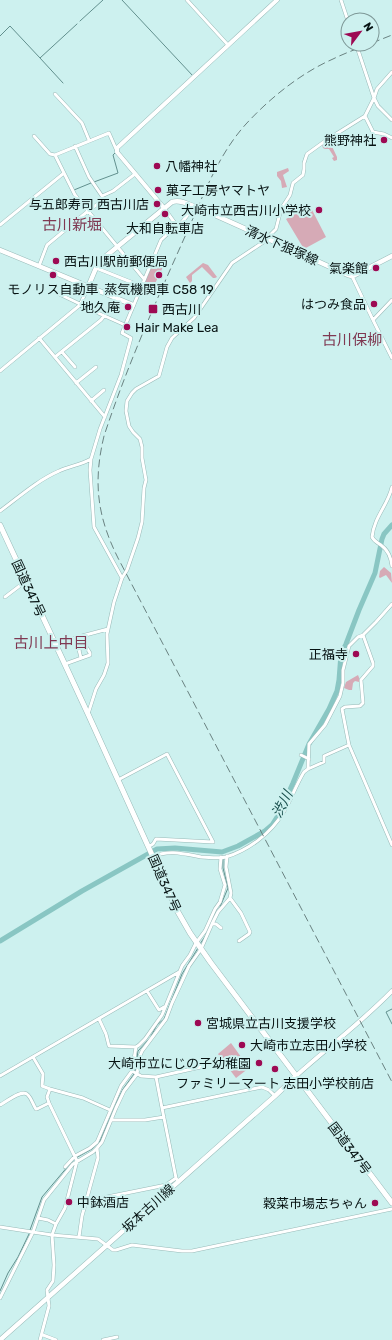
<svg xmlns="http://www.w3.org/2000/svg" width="392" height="1340" font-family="Rubik,'Noto Sans JP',sans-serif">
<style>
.green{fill:#d6aab6}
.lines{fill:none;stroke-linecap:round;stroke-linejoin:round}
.stream{stroke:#62908e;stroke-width:1}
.river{stroke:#89c6c3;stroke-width:5}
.minor-casing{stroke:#98bab8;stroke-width:4}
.tertiary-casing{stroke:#98bab8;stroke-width:5}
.secondary-casing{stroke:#98bab8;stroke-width:5.5}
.trunk-casing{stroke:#98bab8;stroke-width:6}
.minor{stroke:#fff;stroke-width:3}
.tertiary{stroke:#fff;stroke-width:4}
.secondary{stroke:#fff;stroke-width:4.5}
.trunk{stroke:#fff;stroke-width:5}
.rail{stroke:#6a8281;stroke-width:1;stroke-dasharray:8 4;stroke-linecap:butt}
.poi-dot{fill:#9d0953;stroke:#cdf1ef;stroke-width:1.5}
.labels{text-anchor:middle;stroke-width:4;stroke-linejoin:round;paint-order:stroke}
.poi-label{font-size:13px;fill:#071313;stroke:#cdf1ef;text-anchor:end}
.street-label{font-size:13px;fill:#071313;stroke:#cdf1ef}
.water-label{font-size:14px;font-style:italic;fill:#194f4d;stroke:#cdf1ef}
.quarter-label{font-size:15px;fill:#7f3952;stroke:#cdf1ef}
</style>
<rect width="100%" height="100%" fill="#cdf1ef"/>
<path class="green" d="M329 140 337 157V160L334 161 332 158 334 157 329 149H325L323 148 322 145 325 142Z
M288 168 289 171 283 175 287 187 282 188 281 181 277 176V172Z
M310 206 326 237 304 249 286 219Z
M153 262 163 267 150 294 141 290Z
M203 263 208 265 217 277 215 278H213L202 267 192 275V281L190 283 186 277Z
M384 567 391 573 392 583 386 575 380 578 379 577 380 571Z
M358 675 360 680 359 682 355 681 353 683 352 690H349L344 688 346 682Z
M231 1043 249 1068 236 1078 218 1054Z"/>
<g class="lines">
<path class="stream" d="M122 0 193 76
M80 21 103 0
M0 36 10 26 40 58 77 24
M40 58 63 83
M94 182 118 173 113 155 115 153
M74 190 91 183
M220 907 228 888 223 868V859
M212 921 217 911
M200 944 206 935
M392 1009 386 1012 392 1024
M151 1036 157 1025 164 1019 182 974 198 948
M135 1071 138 1051 149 1039
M30 1230 42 1197 74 1159 92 1149 100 1141 118 1099 123 1089 134 1074
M0 1291 8 1273 18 1257 29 1234"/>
<path class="river" d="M0 941 82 891 157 849 175 848 222 852 238 846 265 831 272 825 279 814 293 783 309 744 329 709 337 691 339 680 341 654 346 644 359 610 375 573 382 539 384 534 392 525"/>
<g class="minor-casing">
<path id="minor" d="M187 0 228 45
M341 0 348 21
M356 44 374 98 378 106 392 120
M55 94 82 123 89 140
M365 116 373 132 384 134 392 138
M34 136 50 154 55 155 109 133 116 149
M75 146 89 177 102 196 103 200 88 211 144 279
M55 155 64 173
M102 196 113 191 135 174
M164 208 177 226
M0 225 64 173 75 195 88 211 47 245 39 266
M96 268 141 286
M352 276 373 320 392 358
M57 293 80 304
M80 305 125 325
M373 320 392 300
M39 338 105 417
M62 352 75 367
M55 357 101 320 104 316
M0 371 80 305 88 287
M76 383 96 367
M91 401 104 390
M392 487C388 505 374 517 372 537 374 541 378 543 382 546 389 551 391 558 392 566
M0 511C19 497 38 480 59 471 69 466 81 465 91 459
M122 578 94 527 90 470 91 459 100 429 121 375 131 338 122 333 161 240 175 227 179 226 190 212 193 206
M5 597 26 581
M363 635 373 663V666L361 680 363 703 360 706 345 707 342 709 349 745 392 845
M56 645 78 637 108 629
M65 664 90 655V653L85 645 79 650 81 658
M88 714 96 689 104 675 108 663 107 634 114 602 122 578 127 570 138 538 142 522 144 488 146 480 142 458V447L140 439 133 432 129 426 126 411 127 401 132 393 136 389 159 376 167 347 172 338 194 318 232 263 268 239V237L276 229 281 209 290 195 293 183 303 175 304 169V163L307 154 325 141 365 116 374 98 377 89 392 72
M301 755 309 759
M308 769 324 762V756L349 745
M118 780 167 754 213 842 156 839 153 844 148 847
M153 857C168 849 185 854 201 857 209 857 218 859 226 857 249 850 271 833 283 813 291 800 296 785 304 772L308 769 309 744 325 725 340 696 343 683V670L349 646 358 637 363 635 376 622 392 604
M230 898 241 913 250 932 249 934 239 941
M212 924 218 912 230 898 231 893 226 867 227 856
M147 991 159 1010 164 1007
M99 1019 106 1034 109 1046 136 1047
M33 1057 43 1074 42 1086 50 1089 83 1098 110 1110
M132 1071 141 1076 156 1077 162 1108 262 1087 269 1090 275 1096
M0 1076 179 972
M156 1077 201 1067
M49 1103 47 1097 50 1089
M0 1105C6 1102 23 1088 28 1095 32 1099 33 1105 36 1109H37L49 1103 77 1161 65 1208 56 1224 52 1235 54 1265 53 1281 47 1290 49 1306 40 1340
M162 1108 176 1178 178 1181
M111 1120H145L164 1117
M65 1167 75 1156 90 1148 97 1142 121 1086 132 1071 136 1047 139 1045 145 1039 162 1015 182 966 190 955 196 943 205 931 215 909 220 902 225 885 220 869 221 857
M87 1201 166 1185 176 1178
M38 1218 48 1220 56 1224
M0 1227 52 1235 98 1239 113 1250H116L132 1245 182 1251H192L392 1209
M79 1237 82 1216 98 1158 97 1148
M0 1298 33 1232 44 1200 73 1164 93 1152 97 1148 102 1142 116 1108 124 1091 137 1074 140 1056 142 1051 166 1019 172 1003 189 966 201 949 212 924H216L221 928
M43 1335 56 1340
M103 1340 117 1337"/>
</g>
<g class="tertiary-casing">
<path id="tertiary" d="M164 208 117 152V148L277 0
M296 1076C328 1047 362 1022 392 991"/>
</g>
<g class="secondary-casing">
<path id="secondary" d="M0 250 133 305
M88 287 96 268 100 261 172 202C181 199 188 205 197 207L348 275 352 276 355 275 392 256
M0 1340 275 1096 296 1076"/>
</g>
<g class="trunk-casing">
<path id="trunk" d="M0 525 88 714 178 912 190 933 211 963 392 1203"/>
</g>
<use href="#minor" class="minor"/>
<use href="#tertiary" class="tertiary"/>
<use href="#secondary" class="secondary"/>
<use href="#trunk" class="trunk"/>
<path class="rail" d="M372 43 392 35
M369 44C357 49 345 53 333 59 301 73 270 98 246 124 218 155 204 194 187 232 157 299 127 366 104 436 93 482 97 516 118 558L392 1082"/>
</g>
<g class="poi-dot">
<circle cx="384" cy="140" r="4"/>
<circle cx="157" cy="166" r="4"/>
<circle cx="158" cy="190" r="4"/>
<circle cx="157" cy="204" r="4"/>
<circle cx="319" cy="210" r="4"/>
<circle cx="165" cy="214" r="4"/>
<circle cx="56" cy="261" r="4"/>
<circle cx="376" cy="268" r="4"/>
<circle cx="53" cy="275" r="4"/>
<circle cx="159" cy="275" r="4"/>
<circle cx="374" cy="304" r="4"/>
<circle cx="128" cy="307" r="4"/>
<rect x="148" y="304" width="10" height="10" rx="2"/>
<circle cx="127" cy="327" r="4"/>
<circle cx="356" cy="654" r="4"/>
<circle cx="198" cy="1023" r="4"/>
<circle cx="242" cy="1045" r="4"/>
<circle cx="259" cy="1063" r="4"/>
<circle cx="275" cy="1069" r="4"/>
<circle cx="69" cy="1202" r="4"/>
<circle cx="375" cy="1203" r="4"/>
</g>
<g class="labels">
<g class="poi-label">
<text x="376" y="145">熊野神社</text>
<text x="165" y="171" text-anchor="start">八幡神社</text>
<text x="166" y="195" text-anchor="start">菓子工房ヤマトヤ</text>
<text x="149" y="209">与五郎寿司 西古川店</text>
<text x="311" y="215">大崎市立西古川小学校</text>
<text x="165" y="233" text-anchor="middle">大和自転車店</text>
<text x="64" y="266" text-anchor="start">西古川駅前郵便局</text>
<text x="368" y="273">氣楽館</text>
<text x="53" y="294" text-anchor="middle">モノリス自動車</text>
<text x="159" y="294" text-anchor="middle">蒸気機関車 C58 19</text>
<text x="366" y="309">はつみ食品</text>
<text x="120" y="312">地久庵</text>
<text x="162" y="314" text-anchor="start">西古川</text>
<text x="135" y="332" text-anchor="start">Hair Make Lea</text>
<text x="348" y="659">正福寺</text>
<text x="206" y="1028" text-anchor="start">宮城県立古川支援学校</text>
<text x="250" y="1050" text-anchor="start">大崎市立志田小学校</text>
<text x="251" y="1068">大崎市立にじの子幼稚園</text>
<text x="275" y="1088" text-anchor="middle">ファミリーマート 志田小学校前店</text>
<text x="77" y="1207" text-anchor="start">中鉢酒店</text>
<text x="367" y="1208">穀菜市場志ちゃん</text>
</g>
<g class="street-label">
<text transform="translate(282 245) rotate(24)" y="5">清水下狼塚線</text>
<text transform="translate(29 588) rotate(65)" y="5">国道347号</text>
<text transform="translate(165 883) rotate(66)" y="5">国道347号</text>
<text transform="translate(350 1148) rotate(53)" y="5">国道347号</text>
<text transform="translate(148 1208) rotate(-42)" y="5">坂本古川線</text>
</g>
<g class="water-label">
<text transform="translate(282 804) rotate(-63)" y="5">渋川</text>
</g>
<g class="quarter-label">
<text x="72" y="230">古川新堀</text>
<text x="352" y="345">古川保柳</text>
<text x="51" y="648">古川上中目</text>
</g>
</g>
<g transform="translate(360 32) rotate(58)"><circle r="19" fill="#cdf1ef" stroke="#7e9897"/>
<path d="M0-3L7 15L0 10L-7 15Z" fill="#9d0953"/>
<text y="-6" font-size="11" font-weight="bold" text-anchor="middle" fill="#071313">N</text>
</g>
</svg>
